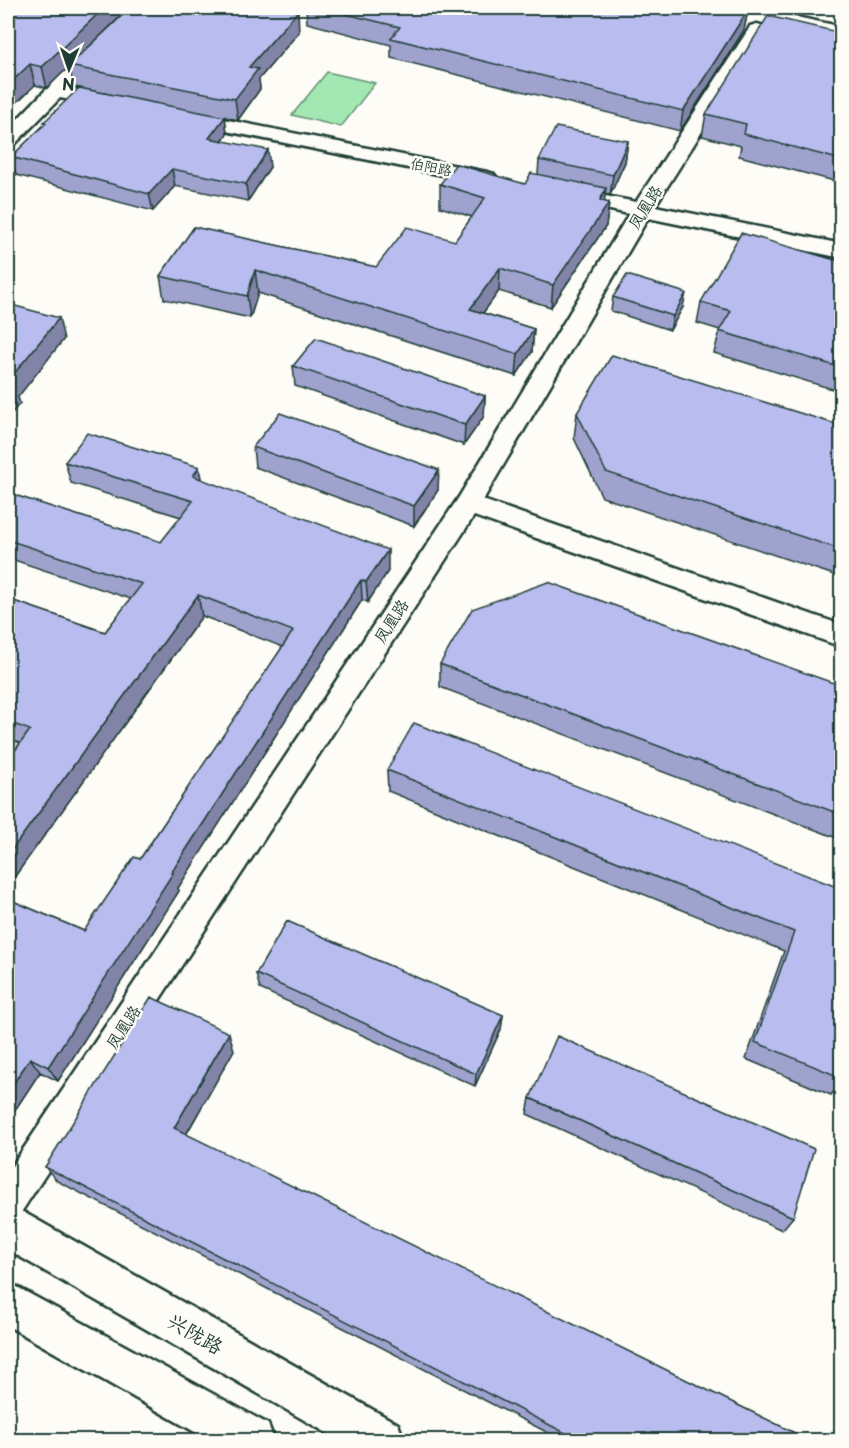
<svg xmlns="http://www.w3.org/2000/svg" width="849" height="1448" font-family="'Playpen Sans','LXGW WenKai TC',sans-serif">
<style>
.green{fill:#a3e7b2;stroke:#619273;stroke-width:1.5}
.lines{fill:none;stroke-linecap:round;stroke-linejoin:round}
.minor-casing{stroke:#1f3d34;stroke-width:5}
.trunk-casing{stroke:#1f3d34;stroke-width:5}
.minor{fill:#fdfcf7;fill-rule:evenodd}
.trunk{fill:#fdfcf7;fill-rule:evenodd}
.wall{fill:#9ea2cd;stroke:#1f3d34;stroke-width:1.5}
.shaded-wall{fill:#8184a7;stroke:#1f3d34;stroke-width:1.5}
.building{fill:#b8bcee;stroke:#1f3d34;stroke-width:1.5}
.labels{text-anchor:middle;stroke-width:5;stroke-linejoin:round;paint-order:stroke}
.far-street-label{font-size:14px;fill:#1f3d34;stroke:#fdfcf7}
.street-label{font-size:16px;fill:#1f3d34;stroke:#fdfcf7}
.near-street-label{font-size:20px;fill:#1f3d34;stroke:#fdfcf7}
</style>
<rect width="100%" height="100%" fill="#fdfcf7"/>
<filter id="ink" filterUnits="userSpaceOnUse"><feTurbulence type="fractalNoise" baseFrequency=".0167" numOctaves="2"/><feDisplacementMap in="SourceGraphic" scale="12" xChannelSelector="R" yChannelSelector="G"/><feConvolveMatrix kernelMatrix="1 2 1 2 8 2 1 2 1" color-interpolation-filters="sRGB"/></filter>
<g filter="url(#ink)">
<path class="green" d="M327 72 375 83 341 127 292 115Z"/>
<g class="lines">
<g class="minor-casing">
<path id="minor" d="M782 8H814L842 13V24L785 12Z
M757 24 764 26 766 30 655 206 842 244V258L648 218 483 500 842 625V647L474 516 20 1214 8 1219V1172L459 497 629 214 563 200 560 195 563 190 570 189 636 202 748 30 750 26Z
M69 71 76 73 79 77 69 88 117 98 120 102 117 106 110 108 60 98 15 144 8 146V129L62 73Z
M188 112 487 172 494 174 497 178 494 182 487 184 181 122 178 118 181 114Z"/>
</g>
<g class="trunk-casing">
<path id="trunk" d="M8 1206 23 1212 398 1424 404 1440H339L8 1250Z
M8 1282 268 1424 274 1440H209L8 1326Z"/>
</g>
<use href="#minor" class="minor"/>
<use href="#trunk" class="trunk"/>
</g>
<path class="wall" d="M8 8 299 32 259 79 260 89 238 120 225 117 227 134 222 141 270 167 248 201 175 186 153 211 16 175 11 157 45 124 44 122 167 106 74 87 69 66 47 88 35 85Z
M306 8H736L748 10 744 30 680 131 391 58V45L307 23Z
M842 33V183L739 156 741 146 702 136 706 114Z
M628 141 625 162 610 195 605 194 604 202 609 203 606 226 551 307 499 291 483 313 534 329 532 352 516 376 258 293 250 318 164 299 160 276 194 227 376 267 455 241 472 217 440 207V184H525L538 174 539 160Z
M842 262V392L714 353 720 330 697 323 701 302Z
M613 297 683 307 670 330 611 311Z
M293 366 485 396 484 416 464 445 295 386Z
M577 413 842 426V566L837 576 602 497 574 438Z
M253 447 438 490 414 526 255 467Z
M65 462 201 479 388 571 368 602 362 600 178 888 179 891 58 1081 40 1072 15 1110 8 1107V899L84 931 140 859 283 647 202 616 8 886V760L20 743 8 738V599L105 632 131 599 8 558V493L161 542 181 517 71 483Z
M440 664 842 686V840L440 687Z
M387 770 842 889V1081L831 1095 746 1059 784 951 388 791Z
M256 974 503 1015 501 1029 475 1086 260 989Z
M234 1050 186 1135 809 1440H562L57 1181 45 1167Z
M530 1098 793 1217 782 1230 527 1114Z"/>
<path class="shaded-wall" d="M104 8H129L47 88 42 67Z
M748 10 744 30 680 131 683 111Z
M298 11 299 32 259 79 260 89 238 120 235 99 249 67Z
M30 64 35 85 8 111V85Z
M225 117 227 134 211 155 209 138Z
M628 141 625 162 610 195 613 175Z
M268 150 270 167 248 201 246 184Z
M172 169 175 186 153 211 149 194Z
M606 188 603 211 609 203 606 226 551 307 553 285 600 200Z
M500 268 499 291 469 332 470 309Z
M255 270 258 293 250 318 247 296Z
M686 293 683 307 670 330 673 316Z
M59 318 64 339 18 397 20 403 8 418V381Z
M534 329 532 352 516 376 518 354Z
M485 396 484 416 464 445 465 425Z
M199 467 203 489 193 476Z
M439 470 438 490 414 526V506Z
M388 550V571L368 602 366 582Z
M361 580 362 600 178 888 179 891 58 1081 48 1067 171 873Z
M198 595 202 616 8 886V855Z
M503 1015 501 1029 475 1086 476 1074Z
M229 1033 234 1050 181 1143 174 1128Z
M30 1058 40 1072 15 1110 8 1101V1092Z"/>
<path class="building" d="M8 8H104L42 67 30 64 8 85Z
M130 8H282L298 11 249 67 258 69 235 99 69 66Z
M321 8H736L748 10 683 111 391 38 400 27Z
M768 16 842 33V160L744 134 746 124 706 114Z
M79 88 225 117 209 138 268 150 246 184 172 169 149 194 11 157 46 123 44 122Z
M556 127 628 141 613 175 539 160Z
M456 164 525 184 531 173 606 188 600 200 609 203 553 285 500 268 470 309 534 329 518 354 255 270 247 296 160 276 194 227 376 267 407 227 455 241 485 198 440 184Z
M741 233 842 262V335L841 336 842 337V368L719 331 731 311 701 302Z
M627 275 686 293 673 316 613 297Z
M8 304 59 318 8 381Z
M316 338 485 396 465 425 293 366Z
M612 355 842 426V550L606 472 577 413Z
M8 381 13 383 8 389Z
M280 413 439 470 414 506 253 447Z
M87 433 199 467 193 476 388 550 366 582 361 580 171 873H173L48 1067 30 1058 8 1092V899L84 931 134 857 140 859 293 631 198 595 8 855V760L30 730 8 722V599L105 632 142 584 8 540V493L161 542 193 501 65 462Z
M548 582 842 686V815L440 664 472 609Z
M414 723 842 889V1078L755 1042 794 932 387 770Z
M287 921 503 1015 476 1074 256 974Z
M151 997 229 1033 174 1128 809 1440H579L45 1167Z
M557 1036 814 1149 793 1217 530 1098Z"/>
</g>
<g class="labels">
<g class="far-street-label">
<text transform="translate(431 167) rotate(11)" y="5">伯阳路</text>
</g>
<g class="street-label">
<text transform="translate(645 207) rotate(-58)" y="6">凤凰路</text>
<text transform="translate(391 621) rotate(-57)" y="6">凤凰路</text>
<text transform="translate(123 1027) rotate(-57)" y="6">凤凰路</text>
</g>
<g class="near-street-label">
<text transform="translate(195 1334) rotate(30)" y="7">兴陇路</text>
</g>
</g>
<rect width="849" height="1448" fill="none" stroke="#fdfcf7" stroke-width="30"/>
<rect x="15" y="15" width="819" height="1418" fill="none" stroke="#1f3d34" stroke-width="2" filter="url(#ink)"/>
<g transform="translate(69 69) rotate(182)" stroke="#fdfcf7" stroke-width="4.5" paint-order="stroke">
<path d="M0-4.5L10 22L0 15L-10 22Z" fill="#1f3d34"/>
<text y="-9" font-size="16" font-weight="bold" text-anchor="middle" fill="#1f3d34">N</text>
</g>
</svg>
